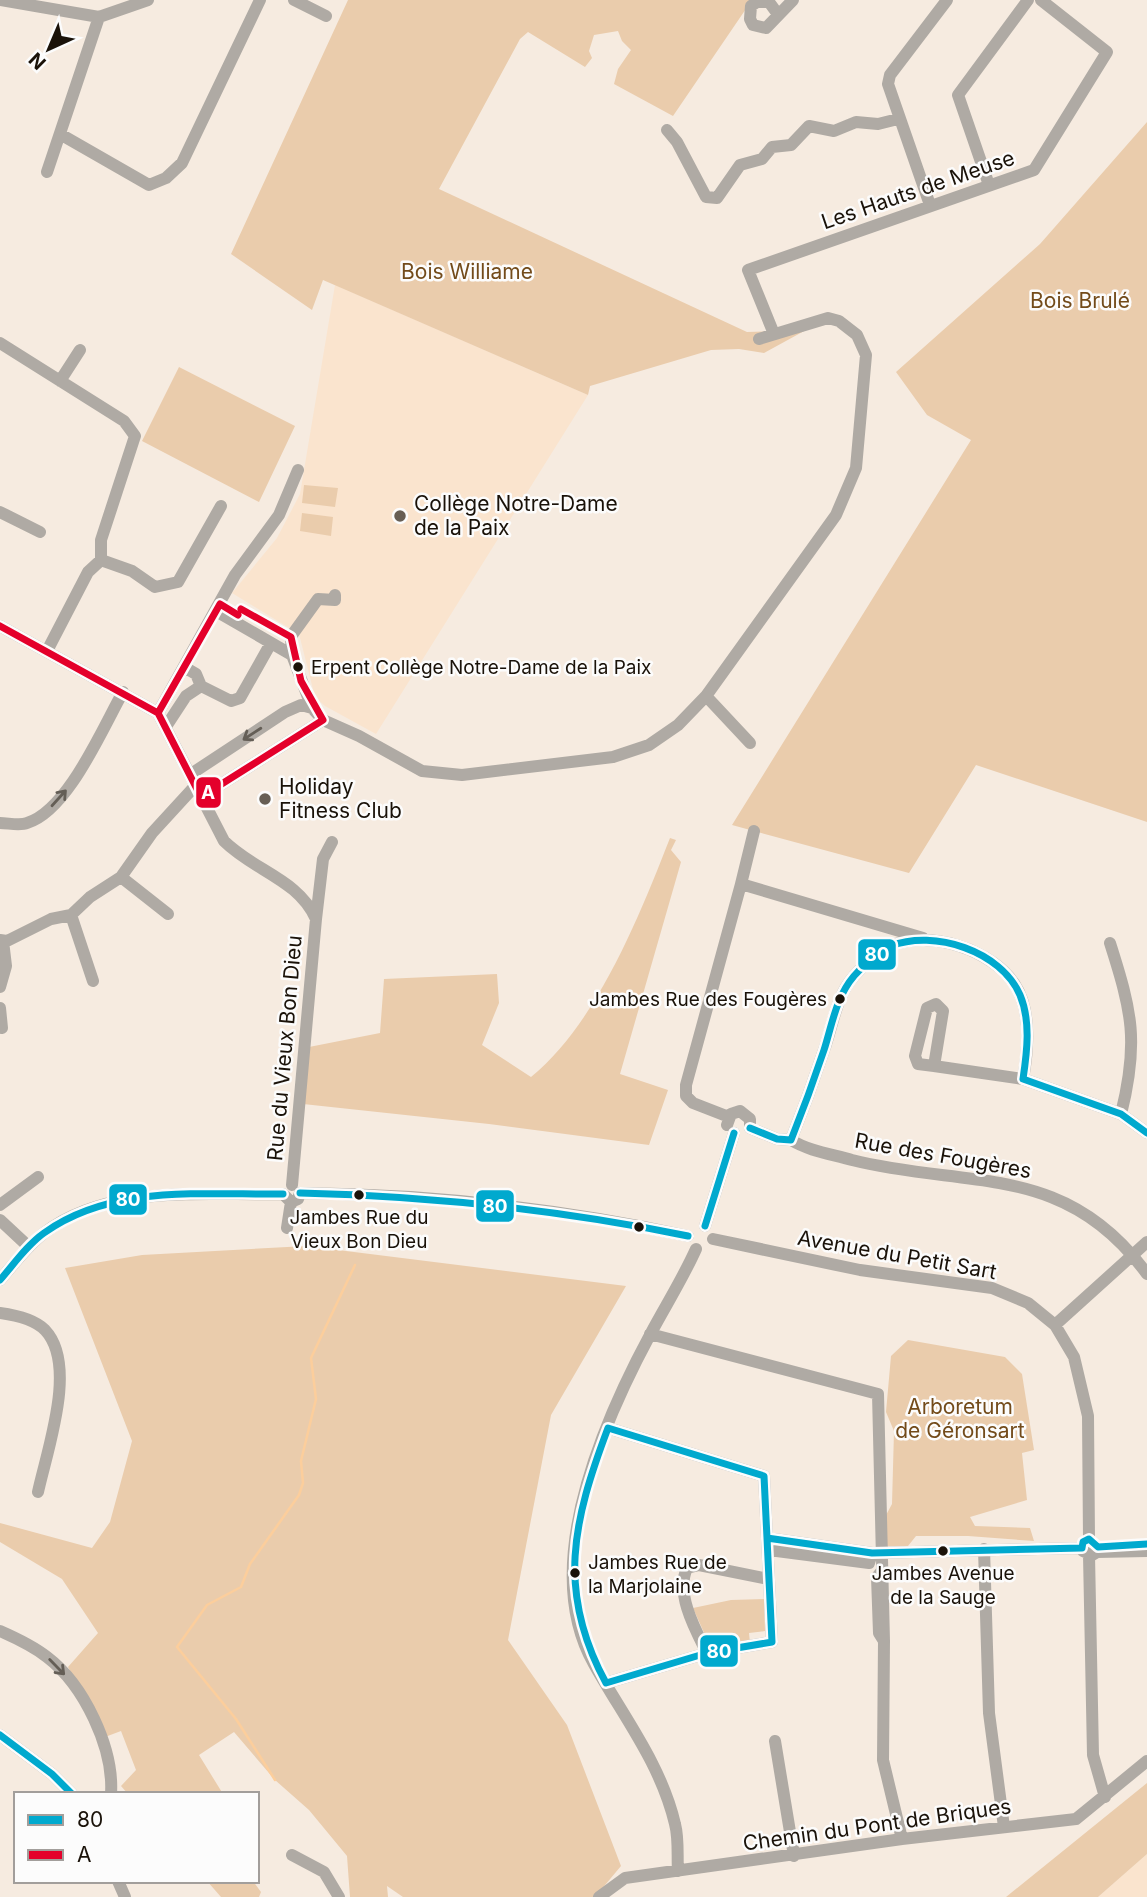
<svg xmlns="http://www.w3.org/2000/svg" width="1147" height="1897" font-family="Inter,sans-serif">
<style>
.built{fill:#fae4ce}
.green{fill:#eaccac}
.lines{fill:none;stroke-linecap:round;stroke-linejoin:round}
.stream{stroke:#fcce9c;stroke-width:2.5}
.minor{stroke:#afaaa4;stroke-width:12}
.bus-1-casing{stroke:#fcfcfc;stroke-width:12}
.bus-2-casing{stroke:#fcfcfc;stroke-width:12}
.bus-1{stroke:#00a9ce;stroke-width:7}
.bus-2{stroke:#e4002b;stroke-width:7}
.oneway{stroke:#645e56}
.poi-dot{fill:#675e54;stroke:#fcfcfc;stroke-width:2.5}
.bus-dot{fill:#1a1209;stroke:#fcfcfc;stroke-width:2.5}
.labels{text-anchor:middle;stroke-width:5;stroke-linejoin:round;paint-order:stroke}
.bus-label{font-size:19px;fill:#1a1209;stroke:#fcfcfc;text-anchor:start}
.street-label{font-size:21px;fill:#1a1209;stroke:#fcfcfc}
.park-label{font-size:21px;fill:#734b1a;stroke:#fcfcfc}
.poi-label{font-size:21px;fill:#1a1209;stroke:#fcfcfc;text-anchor:start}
.line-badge{stroke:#fcfcfc;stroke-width:2.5}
.badge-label{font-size:19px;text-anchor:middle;font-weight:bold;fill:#fff}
</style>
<rect width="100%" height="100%" fill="#f6ebe0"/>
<path class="built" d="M335 285 588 395 376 734 325 706 315 697 299 634 232 593 277 538 300 494Z
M1147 1854V1897H1098Z"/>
<path class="green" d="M348 0H752L673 116 614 84 618 69 631 50 622 41 618 31 594 35 589 51 592 58 585 67 528 32 520 39 439 189 747 332 806 330 764 353 739 349 711 350 590 386 588 395 323 280 312 310 231 254Z
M1147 122V822L976 765 909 873 732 825 971 440 927 415 896 372 1040 244Z
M179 367 295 426 259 502 142 441Z
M304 485 338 488 335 507 302 503Z
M302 513 333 517 331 536 300 531Z
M670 838 676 840 671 850 681 862 620 1074 668 1090 649 1145 489 1124 303 1104 309 1047 380 1033 384 979 497 974 499 1003 482 1045 531 1077C597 1023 639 917 670 838Z
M306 1246 626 1286 551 1415 508 1640 567 1725 621 1866 595 1897H403L387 1886 388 1897H350L347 1856 309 1810 275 1780 234 1732 199 1755 223 1794H128L121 1786 136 1770 121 1731 105 1737 68 1667 98 1633 62 1579 0 1542V1523L92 1548 110 1522 132 1441 65 1268 142 1255Z
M908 1340 1005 1357 1022 1374 1034 1450 1022 1453 1027 1500 970 1517 975 1526 1030 1528 1034 1541 968 1536H916L908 1546H886L885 1517 892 1504 894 1431 886 1412 891 1356Z
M764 1599 765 1631 749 1633 750 1643 710 1646 693 1608 731 1600Z
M1147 1783V1854L1098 1897H1006Z
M207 1881H253L261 1892 259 1897H221Z"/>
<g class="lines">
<path class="stream" d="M275 1780 236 1719 177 1647 207 1605 241 1587 250 1564 299 1495 303 1483 301 1461 316 1399 311 1358 355 1265"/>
<path class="minor" d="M0 0 99 17 148 0
M294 0 326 16
M777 13 769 2H757L751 6 750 19 753 25 766 28 793 0
M667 130 677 142 706 197 717 198 740 165 762 159 772 147 791 145 809 126 834 131 856 122 878 124 898 119
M60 134 149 185 166 178 182 163 260 0
M47 172 99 17
M989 185 958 95 1028 0
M930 205 888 84 890 75 947 0
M774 334 748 270 1034 170 1107 52 1041 0
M0 343 124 421 135 436 101 540V560L88 572 47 651
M60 381 80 350
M0 512 40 532
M101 560 132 571 155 587 178 582 221 506
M216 611 292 655
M0 626 158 713 224 841C254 871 298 879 316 919L292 1185
M292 635 318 599 335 600V595
M291 637 292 655 312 708 323 720 359 736 422 771 462 775 613 757 649 745 678 725 706 696 836 515 856 468 866 355 857 335 839 321 828 318 759 339
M184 667 196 674 201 686
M706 696 750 743
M158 713 235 575 279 515 298 470
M167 725 186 696 201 686 231 701 240 698 271 643
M191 774 285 712 301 705 312 708
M201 797 323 720
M0 823C8 823 20 826 27 823 68 811 103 727 123 692
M121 877 168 914
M741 884 754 831
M71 915 93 981
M316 919 323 859 332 842
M0 940 7 941 51 919 71 915 90 897 121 877 152 833 196 785
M1110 943C1132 1012 1139 1042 1121 1114
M0 987 6 966 3 941
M0 1008 2 1028
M934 1066 918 1064 915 1056 927 1008 936 1004 943 1011 934 1066 1023 1079 1121 1114 1147 1133
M729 1117 693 1103 686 1096V1085L741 884 923 938
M727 1125 731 1114 740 1111 750 1119V1128
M750 1128 777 1139 791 1140C803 1110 814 1080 824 1050 833 1025 836 996 854 976 864 965 878 952 891 946 930 929 993 950 1015 985 1032 1011 1028 1051 1023 1079
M791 1140C809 1151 831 1154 852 1160 967 1189 1065 1161 1147 1274
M300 1193C429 1194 562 1209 688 1236
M283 1194 291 1202 298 1199 300 1193
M0 1205 38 1177
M0 1220 29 1247
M705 1226 734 1133
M287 1228 291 1202
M713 1239 860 1270 992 1288 1028 1303 1055 1325 1074 1357 1088 1416 1089 1539
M0 1280C14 1264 27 1246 44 1233 109 1183 205 1196 283 1194
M0 1313C15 1315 34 1319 45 1330 78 1365 47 1450 38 1492
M1055 1325 1147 1242
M650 1334 878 1394 884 1641 879 1633 877 1577 881 1572
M767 1538 872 1553 1082 1548
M984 1549 989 1713 1004 1827
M769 1550 869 1563 872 1553
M1083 1551 1092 1555 1097 1552 1147 1551
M1089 1555 1093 1755 1105 1797
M0 1631C16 1638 33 1646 47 1657 84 1685 114 1748 111 1794
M884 1641 883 1760 902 1839
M707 1653C696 1631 675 1594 687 1568L699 1565 768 1579
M606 1683 707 1653 772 1642 764 1476 608 1428
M0 1735 52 1774 72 1794
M775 1741 794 1856
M292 1855 324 1872 339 1897
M678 1871C677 1856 679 1839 675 1824 661 1764 623 1716 594 1664 539 1567 603 1422 651 1333 666 1305 683 1278 696 1249
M118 1881 125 1897
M599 1897 625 1878 902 1839 1076 1819 1147 1761"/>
<g class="bus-1-casing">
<path id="bus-1" d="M1023 1079 1121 1114 1147 1133
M750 1128 777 1139 791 1140C803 1110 814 1080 824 1050 832 1025 836 997 854 976 864 965 877 952 891 946 934 929 1001 951 1020 995 1031 1021 1027 1052 1023 1079
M300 1193C431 1196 560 1210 688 1236
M705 1226 734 1133
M0 1280C14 1264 27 1245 44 1233 112 1184 203 1195 283 1194
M608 1428 764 1476 772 1642 707 1653 606 1683C556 1591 573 1521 608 1428Z
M767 1538 872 1553 1082 1548
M1082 1548 1083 1542 1089 1539 1098 1547 1147 1544
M0 1735 52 1774 72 1794"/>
</g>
<g class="bus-2-casing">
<path id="bus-2" d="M0 626 158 713 201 797 323 720 301 681 291 637 241 609
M158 713 220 604 238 615"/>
</g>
<use href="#bus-1" class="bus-1"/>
<use href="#bus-2" class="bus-2"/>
</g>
<defs><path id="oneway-shaft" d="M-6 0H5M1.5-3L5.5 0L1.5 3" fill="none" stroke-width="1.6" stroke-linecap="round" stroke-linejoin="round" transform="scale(1.75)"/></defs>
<g class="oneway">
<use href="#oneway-shaft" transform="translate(252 734) rotate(147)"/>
<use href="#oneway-shaft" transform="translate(59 798) rotate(-48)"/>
<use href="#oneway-shaft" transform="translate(57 1667) rotate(46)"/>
</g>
<g class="poi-dot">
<circle cx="400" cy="516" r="7"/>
<circle cx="265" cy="799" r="7"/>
</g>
<g class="bus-dot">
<circle cx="298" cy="667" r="6"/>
<circle cx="840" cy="999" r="6"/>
<circle cx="359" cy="1195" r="6"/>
<circle cx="639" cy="1227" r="6"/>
<circle cx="943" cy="1551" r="6"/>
<circle cx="575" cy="1573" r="6"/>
</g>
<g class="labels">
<g class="bus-label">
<text x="311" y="674">Erpent Collège Notre-Dame de la Paix</text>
<text x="827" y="1006" text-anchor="end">Jambes Rue des Fougères</text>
<text x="359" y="1224" text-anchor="middle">Jambes Rue du<tspan x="359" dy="24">Vieux Bon Dieu</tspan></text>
<text x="588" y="1569">Jambes Rue de<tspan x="588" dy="24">la Marjolaine</tspan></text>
<text x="943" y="1580" text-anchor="middle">Jambes Avenue<tspan x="943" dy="24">de la Sauge</tspan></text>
</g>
<g class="street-label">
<text transform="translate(918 190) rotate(-19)" y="7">Les Hauts de Meuse</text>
<text transform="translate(285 1048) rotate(-85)" y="7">Rue du Vieux Bon Dieu</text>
<text transform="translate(943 1156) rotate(10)" y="7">Rue des Fougères</text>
<text transform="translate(897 1255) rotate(10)" y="7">Avenue du Petit Sart</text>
<text transform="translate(877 1825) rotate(-8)" y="7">Chemin du Pont de Briques</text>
</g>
<g class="park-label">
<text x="467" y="279">Bois Williame</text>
<text x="1080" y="308">Bois Brulé</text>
<text x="960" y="1414">Arboretum<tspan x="960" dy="24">de Géronsart</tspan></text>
</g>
<g class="poi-label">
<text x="414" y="511">Collège Notre-Dame<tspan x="414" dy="24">de la Paix</tspan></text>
<text x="279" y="794">Holiday<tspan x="279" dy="24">Fitness Club</tspan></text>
</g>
</g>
<g class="line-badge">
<rect x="195" y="776" width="27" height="33" rx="7" fill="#e4002b"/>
<rect x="857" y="938" width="40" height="33" rx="7" fill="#00a9ce"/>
<rect x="108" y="1183" width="40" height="33" rx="7" fill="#00a9ce"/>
<rect x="475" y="1189" width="40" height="34" rx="7" fill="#00a9ce"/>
<rect x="699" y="1634" width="40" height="34" rx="7" fill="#00a9ce"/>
</g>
<g class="badge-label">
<text x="208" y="799">A</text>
<text x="877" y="961">80</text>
<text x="128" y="1206">80</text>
<text x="495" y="1213">80</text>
<text x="719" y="1658">80</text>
</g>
<rect x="14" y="1792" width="245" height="91" fill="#fcfcfc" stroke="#a29e9b" stroke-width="2"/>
<rect x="28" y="1815" width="35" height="10" fill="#00a9ce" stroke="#a29e9b" stroke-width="2"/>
<text x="77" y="1827" font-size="21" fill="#1a1209">80</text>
<rect x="28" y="1850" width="35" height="10" fill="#e4002b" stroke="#a29e9b" stroke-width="2"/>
<text x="77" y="1862" font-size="21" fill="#1a1209">A</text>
<g transform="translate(49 49) rotate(224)" stroke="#fcfcfc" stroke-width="5" paint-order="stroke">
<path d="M0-5L12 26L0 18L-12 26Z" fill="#1a1209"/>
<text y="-10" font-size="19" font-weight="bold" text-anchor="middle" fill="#1a1209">N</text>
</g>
</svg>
